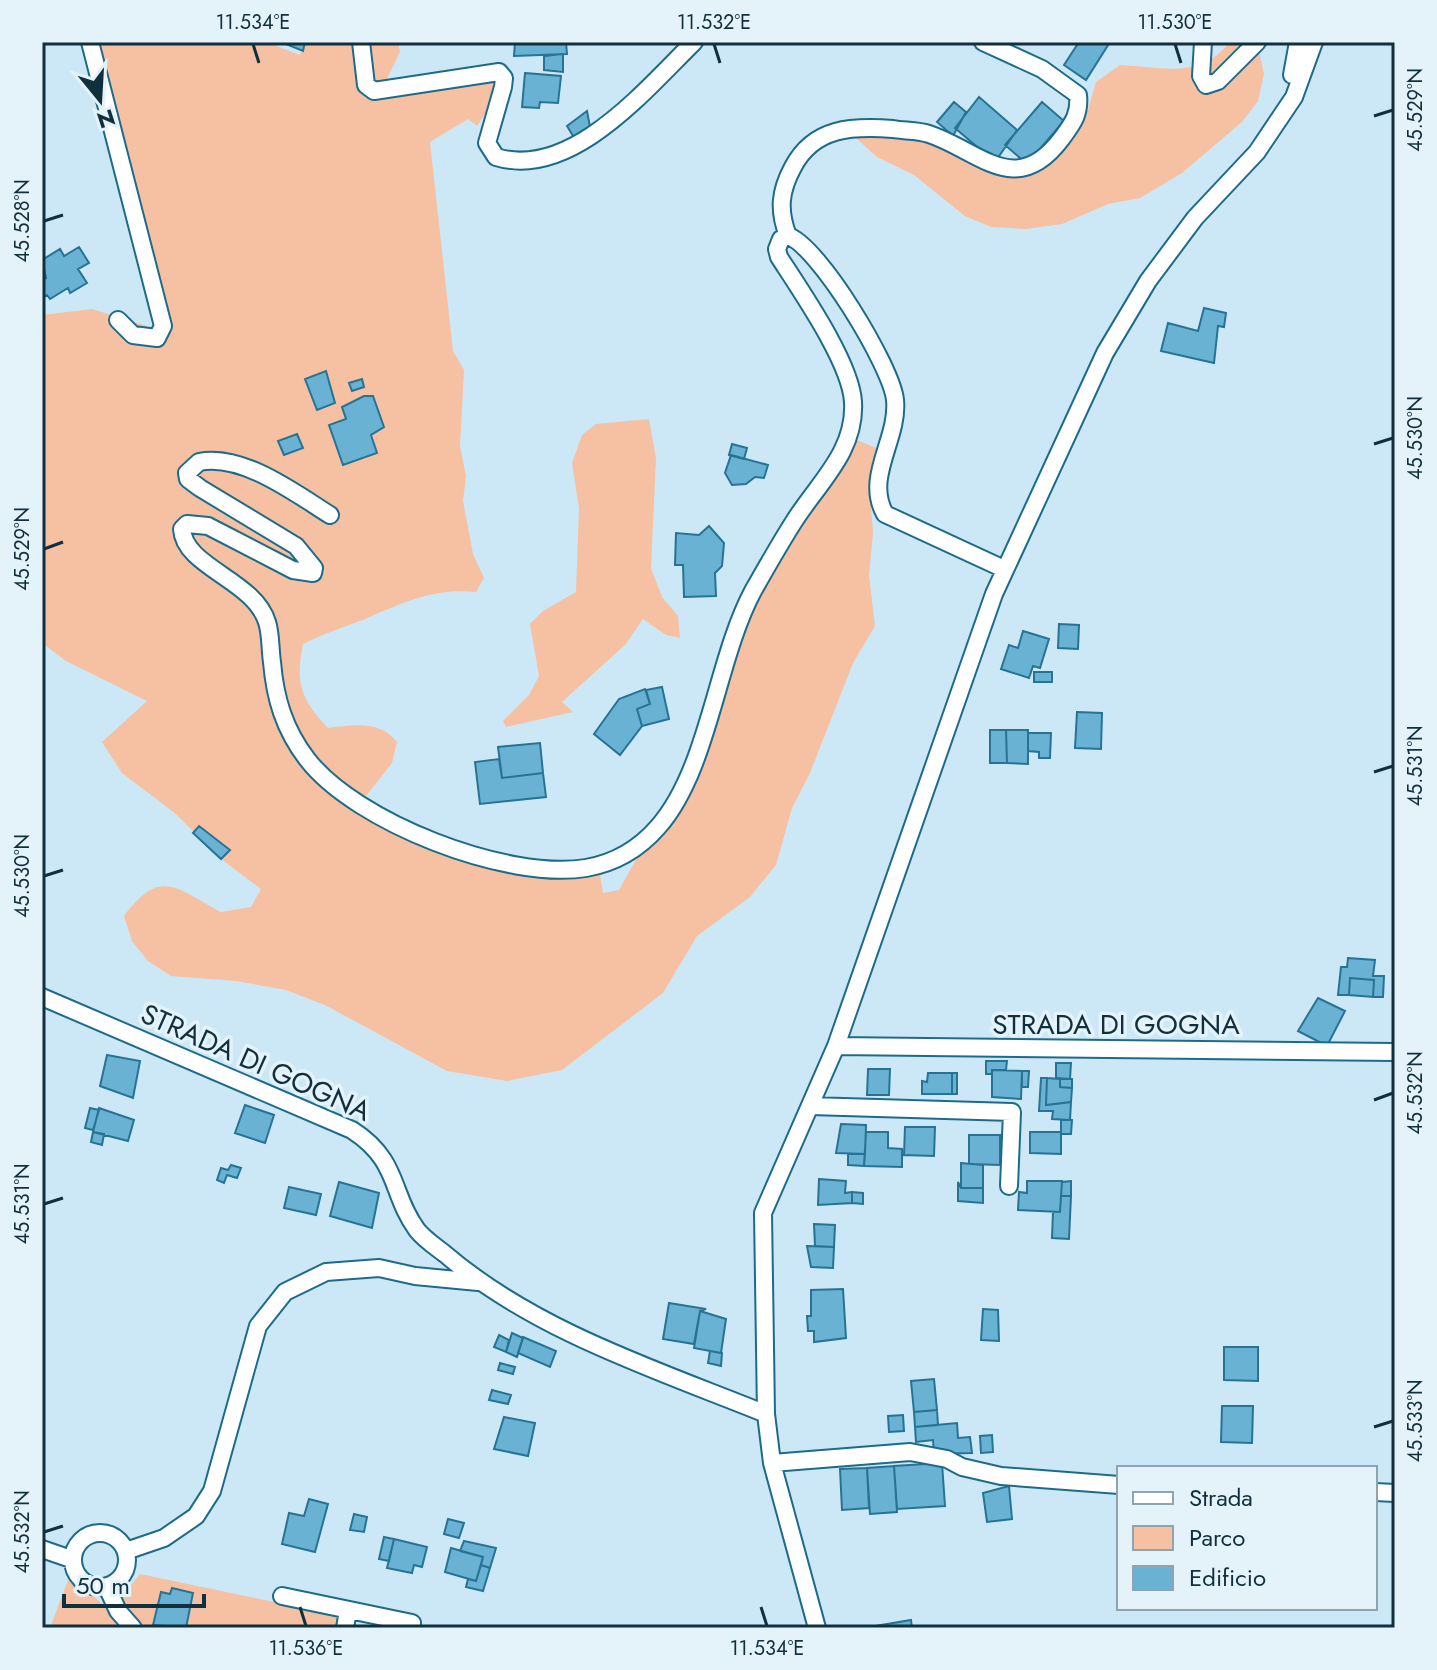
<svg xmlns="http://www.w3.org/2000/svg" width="1437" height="1670" font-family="Jost,sans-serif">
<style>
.green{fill:#f6c0a3}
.building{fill:#69b2d4;stroke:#277393;stroke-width:2}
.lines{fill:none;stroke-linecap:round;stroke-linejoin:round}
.street-casing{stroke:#1d6b8b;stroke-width:20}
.street{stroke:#fff;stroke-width:16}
.ticks{fill:none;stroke:#10303d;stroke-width:3}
.labels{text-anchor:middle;stroke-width:7;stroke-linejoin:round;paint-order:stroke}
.street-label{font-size:28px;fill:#10303d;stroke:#e4f2fa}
.neatline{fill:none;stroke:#10303d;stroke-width:3}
.ticks-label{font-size:20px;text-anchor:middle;fill:#10303d}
</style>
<rect width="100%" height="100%" fill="#cce8f6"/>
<path class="green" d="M100 42H266L300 55 305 42H398L400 52 381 91 493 72 503 87 477 126 468 119 430 142 453 351 464 370 460 446 466 476 463 501 473 554 484 578 476 592C437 588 409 600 374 615 350 626 326 632 303 644 295 684 301 699 328 728 353 725 380 720 397 742L392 763 362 801 506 867 598 862 603 893 619 890 679 783 748 605 857 440 881 450 870 493 873 533 869 575 875 626 853 663 810 773 792 808 776 865 750 897 697 936 663 993 562 1070 507 1081 447 1071 325 1005 286 990 236 981 171 976 148 961 132 941 124 916C161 866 177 889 221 912L251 907 261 889 221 859 176 814 122 773 102 742 147 701 66 661 42 643V315L92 309 160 330 163 326Z
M1230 42H1257L1264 74 1258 101 1242 122 1182 173 1140 198 1108 204 1062 224 1026 229 991 227 965 216 914 175 877 157 847 130 937 138 984 171 1017 172 1073 135 1086 117 1096 82 1120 65C1163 67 1199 80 1230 42Z
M649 419 656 458 651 568 662 597 678 616 680 638 666 635 643 619 625 645 562 702 573 712 506 727 503 721 529 695 539 676 530 624 543 611 576 592 579 508 572 463 582 435 596 424Z
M140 1574 346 1617 344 1628H145L119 1600Z
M68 1580 96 1598 125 1628H50Z"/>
<path class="building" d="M281 42H305L303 51Z
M515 42H566L567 54 514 56Z
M1079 42H1110L1086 80 1064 65Z
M563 54V72L544 70V56Z
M525 73 561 76 558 103 540 102 539 108 522 107Z
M979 97 1017 130 995 162 955 128Z
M954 102 966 112 953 136 937 122Z
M1042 102 1064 121 1027 164 1005 145Z
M587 111 591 132 576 141 567 126Z
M79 247 89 263 78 269 87 283 70 293 68 288 50 299 47 295 42 298V280L46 278 42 260 60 249 64 256Z
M1204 308 1226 313 1224 327 1218 326 1214 363 1161 351 1168 323 1198 331Z
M326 371 335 403 317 410 305 379Z
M362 379 364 387 352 391 349 383Z
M364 396H373L384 427 371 435 377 453 343 465 329 425 346 419 342 407Z
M297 434 303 448 284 455 278 441Z
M732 444 747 448 744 459 729 455Z
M731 455 768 465 764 478 755 477 746 484 732 485 725 473Z
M709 526 724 543 722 566 715 573 716 596 684 597 683 565H675L676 533 699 535Z
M1059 624 1079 625 1078 649 1058 648Z
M1023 631 1049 639 1040 668 1033 666 1029 678 1001 669 1009 645 1018 648Z
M1034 672H1052V682H1034Z
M662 687 669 719 642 726 637 709 650 704 646 690Z
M645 689 650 704 637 709 642 726 620 755 594 734 619 699Z
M1077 712 1102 713 1101 749 1075 748Z
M990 730H1006L1007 763H990Z
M1006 730H1028V764L1007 763Z
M1028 733H1051L1050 758H1039V752L1028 751Z
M540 743 543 773 502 778 498 747Z
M499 759 502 778 543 773 546 797 480 804 475 762Z
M199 826 230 850 221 859 193 833Z
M1348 958 1375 960 1373 976H1384L1383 997H1373L1374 980 1350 978 1349 995H1338L1341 967H1347Z
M1350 978 1374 980 1373 997 1349 995Z
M1318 998 1345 1011 1327 1046 1298 1031Z
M107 1055 140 1061 133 1098 100 1086Z
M986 1061H1007L1006 1070H992V1074H986Z
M1056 1063H1071L1070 1079 1056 1078Z
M868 1069H890L889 1095H867Z
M992 1070 1022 1071 1021 1099 992 1097Z
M1022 1071H1029L1028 1087H1022Z
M928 1073H952V1094H922V1081L927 1082Z
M952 1073H957V1094H952Z
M1041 1078H1047L1046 1105 1071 1102 1070 1120 1052 1119 1053 1111H1039Z
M1047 1078 1060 1079V1087L1072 1088 1071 1102 1046 1105Z
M1060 1079H1072V1088L1060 1087Z
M245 1105 274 1115 265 1143 235 1133Z
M90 1108 99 1110 93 1130 85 1128Z
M99 1108 134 1120 128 1141 93 1132Z
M1061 1120H1072L1071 1134H1061Z
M841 1124 866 1125 865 1154 836 1153Z
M905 1127H935L934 1156 904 1155Z
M93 1132 104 1134 102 1145 91 1142Z
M866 1132H888V1148L902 1149V1167L864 1166Z
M1030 1132H1061V1154L1030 1153Z
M969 1135H1000V1165L969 1164Z
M848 1154H865L864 1166 848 1165Z
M961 1163 983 1165V1188H961Z
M231 1165 241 1168 237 1178 227 1175 224 1183 217 1180 221 1168 228 1170Z
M819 1179 846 1181 845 1193 852 1192V1203L818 1205Z
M1027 1181H1062L1060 1212 1018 1210 1019 1192 1027 1193Z
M1071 1181V1196H1061L1062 1182Z
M339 1182 379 1193 372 1228 330 1216Z
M958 1182 961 1188H983V1203L958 1201Z
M289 1187 321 1194 316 1215 284 1208Z
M852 1192 863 1193V1204L852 1203Z
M1061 1196H1071L1069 1239 1052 1238 1053 1212H1060Z
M814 1224 835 1225 834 1247 815 1246Z
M807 1246 834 1247 833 1268 811 1267Z
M843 1289 846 1338 814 1342V1331H808L807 1316H811V1290Z
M669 1303 706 1309 700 1311 694 1344 663 1339Z
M983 1309 998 1310 999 1341 981 1340Z
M700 1311 726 1319 721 1353 694 1348Z
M512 1333 523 1338 517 1357 506 1352Z
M499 1335 509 1340 506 1352 494 1347Z
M523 1337 556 1351 550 1367 518 1353Z
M1224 1347H1258V1381L1224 1380Z
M710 1351 722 1353 721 1366 708 1363Z
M500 1363 515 1367 513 1374 498 1370Z
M934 1379 937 1410 914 1412 911 1381Z
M492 1390 511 1395 508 1404 489 1400Z
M1222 1406H1253L1252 1443 1221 1442Z
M937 1410 938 1425 915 1427 914 1412Z
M903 1415 904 1431 889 1432 888 1416Z
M504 1417 535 1423 528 1456 494 1449Z
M957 1423 958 1438 970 1437 972 1453 934 1454 933 1440 916 1442 915 1427Z
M992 1435 993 1452 981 1453 980 1436Z
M942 1463 945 1506 897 1509 894 1466Z
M894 1466 897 1512 870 1514 867 1468Z
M867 1468 869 1508 842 1510 840 1469Z
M1009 1486 1012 1519 987 1522 983 1493Z
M309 1499 328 1504 315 1552 282 1544 289 1513 304 1516Z
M354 1514 367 1517 364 1532 350 1530Z
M448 1519 464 1523 459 1538 444 1534Z
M384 1537 394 1539 389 1561 379 1559Z
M394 1539 427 1547 422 1567 414 1565 412 1573 387 1568Z
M464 1541 496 1548 490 1568 481 1565 483 1557 460 1551Z
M451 1548 483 1557 476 1581 445 1572Z
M481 1565 490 1568 483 1591 466 1587 468 1579 476 1581Z
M172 1588 193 1593 186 1628 153 1625 161 1592 170 1594Z
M911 1620 912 1628H876L875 1626Z"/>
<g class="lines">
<g class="street-casing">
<path id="street" d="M90 42 163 326 157 338 133 335 118 320
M361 42 366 85 374 91 499 72 504 78 503 87 487 143 496 157C571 180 645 90 694 42
M983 42 1042 69 1078 95C1080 114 1073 123 1062 138 1016 200 980 151 929 134 918 130 904 131 893 129 852 126 814 127 793 167 780 191 778 210 788 236 818 245 892 367 895 400 899 439 864 477 885 514L1004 569
M1203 42 1201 76 1206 85 1218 81 1257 42
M1292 75 1298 42
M330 515C295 493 242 453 199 462L187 473 188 479 200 488 296 546 314 568 313 573 293 570 208 526 187 524 182 529C184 567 254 580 267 622 271 634 270 649 272 662 275 698 284 729 307 759 355 822 507 881 586 868 615 863 638 850 658 827 709 769 716 660 753 591 766 568 779 545 793 523 817 484 856 452 853 402 851 363 801 291 779 257L777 249 781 239 788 236
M42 997 352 1130C400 1161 390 1193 417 1230 424 1239 436 1247 445 1254 535 1331 657 1370 766 1414
M836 1046 1395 1052
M810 1106 1012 1112 1009 1186
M772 1463 910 1452 947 1459 962 1467 1001 1476 1119 1485
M1375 1492 1395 1493
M73 1560a27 27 0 1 1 54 0a27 27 0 1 1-54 0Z
M42 1549 71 1559
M126 1551 164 1538 196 1516 212 1491 258 1326 285 1292 326 1272 379 1268 415 1276 478 1282
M107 1587 118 1611 133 1628
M282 1596 412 1623
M345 1628 348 1610
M817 1628 772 1463 766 1414 763 1213 836 1046 994 594 1105 353 1148 281 1195 218 1257 152 1294 97 1314 42"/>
</g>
<use href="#street" class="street"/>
</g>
<path class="ticks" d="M253 44 259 63M714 44 720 63M1175 44 1181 63M1374 116 1393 110M44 221 63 215M1374 444 1393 438M44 549 63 542M1374 772 1393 766M44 876 63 870M1374 1100 1393 1093M44 1204 63 1198M1374 1427 1393 1421M44 1532 63 1526M300 1607 306 1626M761 1607 767 1626"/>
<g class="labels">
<g class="street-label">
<text x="1116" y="1034">STRADA DI GOGNA</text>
<text transform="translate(256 1062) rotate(24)" y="10">STRADA DI GOGNA</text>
</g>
</g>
<rect width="1437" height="1670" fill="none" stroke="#e4f2fa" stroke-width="88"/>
<rect x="1117" y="1466" width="260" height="144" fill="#e4f2fa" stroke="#8fa4ae" stroke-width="2"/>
<rect x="1133" y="1492" width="40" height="12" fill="#ffffff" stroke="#8fa4ae" stroke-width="2"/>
<text x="1189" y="1506" font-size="24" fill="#10303d">Strada</text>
<rect x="1133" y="1526" width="40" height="24" fill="#f6c0a3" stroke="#8fa4ae" stroke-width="2"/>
<text x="1189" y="1546" font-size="24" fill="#10303d">Parco</text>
<rect x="1133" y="1566" width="40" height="24" fill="#69b2d4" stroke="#8fa4ae" stroke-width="2"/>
<text x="1189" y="1586" font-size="24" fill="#10303d">Edificio</text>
<g transform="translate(100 100) rotate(162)" stroke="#e4f2fa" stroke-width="6" paint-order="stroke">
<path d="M0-6L14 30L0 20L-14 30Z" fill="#10303d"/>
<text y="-12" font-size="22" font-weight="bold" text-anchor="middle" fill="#10303d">N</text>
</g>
<path d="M64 1594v12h140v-12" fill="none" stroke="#10303d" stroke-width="4"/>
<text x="76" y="1594" font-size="24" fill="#10303d" stroke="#e4f2fa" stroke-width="6" paint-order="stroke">50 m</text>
<rect x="44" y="44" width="1349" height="1582" class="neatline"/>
<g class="ticks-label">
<text x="253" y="29">11.534°E</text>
<text x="714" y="29">11.532°E</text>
<text x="1175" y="29">11.530°E</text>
<text transform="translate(1415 110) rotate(-90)" y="7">45.529°N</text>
<text transform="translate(22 221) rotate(-90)" y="7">45.528°N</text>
<text transform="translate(1415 438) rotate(-90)" y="7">45.530°N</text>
<text transform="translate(22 549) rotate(-90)" y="7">45.529°N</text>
<text transform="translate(1415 766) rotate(-90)" y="7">45.531°N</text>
<text transform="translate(22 876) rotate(-90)" y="7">45.530°N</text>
<text transform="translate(1415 1093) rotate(-90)" y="7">45.532°N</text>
<text transform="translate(22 1204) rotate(-90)" y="7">45.531°N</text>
<text transform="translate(1415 1421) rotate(-90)" y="7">45.533°N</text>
<text transform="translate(22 1532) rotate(-90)" y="7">45.532°N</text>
<text x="306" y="1655">11.536°E</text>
<text x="767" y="1655">11.534°E</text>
</g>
</svg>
